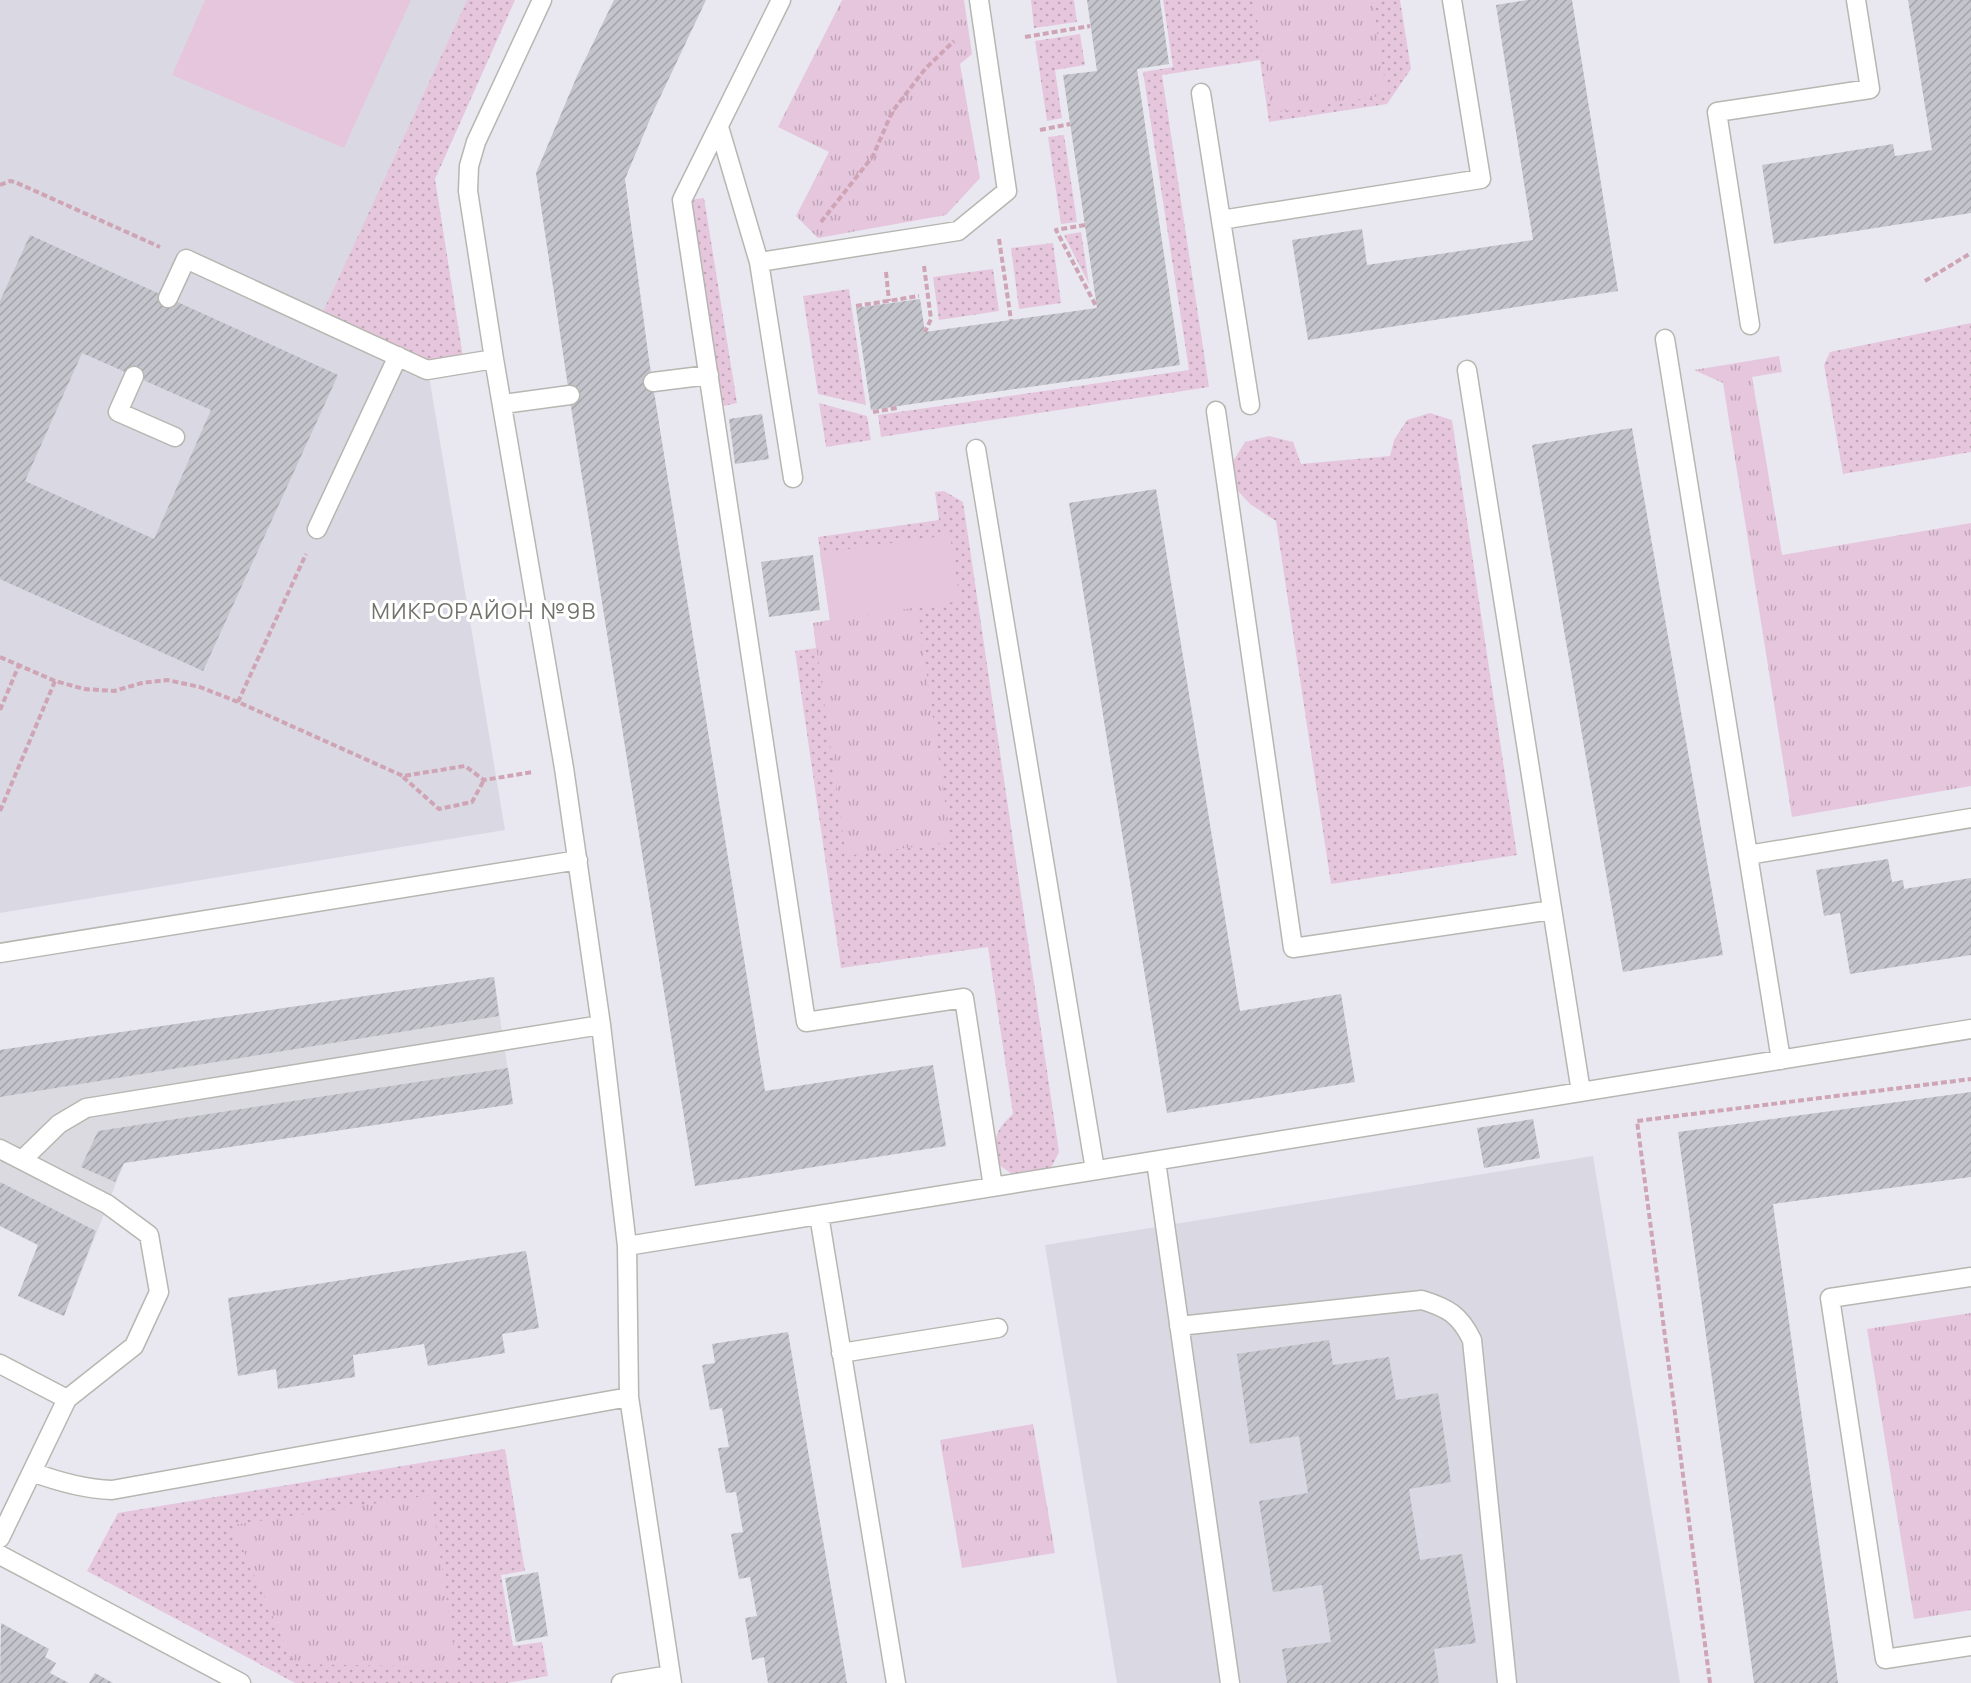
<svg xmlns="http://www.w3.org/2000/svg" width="1971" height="1683" font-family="Manrope,sans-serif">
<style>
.industrial{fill:#dadae0}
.education{fill:#dad9e3}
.grass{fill:url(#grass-dots)}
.park{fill:url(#park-tufts)}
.pitch{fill:#e6c6dd}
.building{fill:url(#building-hatch);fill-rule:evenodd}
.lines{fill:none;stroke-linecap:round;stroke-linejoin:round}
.service-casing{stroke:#b7b6b0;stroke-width:21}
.path{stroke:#cfa5b6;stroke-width:4;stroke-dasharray:6 3;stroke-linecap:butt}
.service{stroke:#fff;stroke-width:18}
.labels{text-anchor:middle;stroke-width:6;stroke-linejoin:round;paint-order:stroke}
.neighbourhood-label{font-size:22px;letter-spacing:1.5px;fill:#74736b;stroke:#fff}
</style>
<defs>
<pattern id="grass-dots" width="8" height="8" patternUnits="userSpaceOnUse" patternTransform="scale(1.5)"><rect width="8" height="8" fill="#e6c6dd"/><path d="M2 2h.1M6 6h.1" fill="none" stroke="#bea5b6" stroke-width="1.8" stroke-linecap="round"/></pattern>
<pattern id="park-tufts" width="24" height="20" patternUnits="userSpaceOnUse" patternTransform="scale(1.5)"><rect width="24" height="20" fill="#e6c6dd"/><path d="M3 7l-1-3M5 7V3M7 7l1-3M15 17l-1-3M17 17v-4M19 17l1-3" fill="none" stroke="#bea5b6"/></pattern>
<pattern id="building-hatch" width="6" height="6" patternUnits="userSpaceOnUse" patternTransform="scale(1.5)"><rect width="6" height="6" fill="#c4c4cc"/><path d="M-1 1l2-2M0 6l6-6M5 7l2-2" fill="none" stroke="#a3a3a9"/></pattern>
</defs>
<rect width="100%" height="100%" fill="#e9e8f0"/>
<path class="industrial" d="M494 977 513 1104 124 1163 64 1316 18 1296 38 1245 0 1226V1050Z"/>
<path class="education" d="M0 0H467L393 161 505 830 0 913Z
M1593 1156 1680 1683H1117L1045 1245Z"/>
<path class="grass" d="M467 0H515L435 179 463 357 427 364 322 314Z
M1031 0H1074L1077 22 1034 28Z
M1163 0H1400L1411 69 1387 104 1269 122 1260 60 1162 75 1209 387 881 437 878 415 1189 370 1143 72 1173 67Z
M1080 34 1085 65 1055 70 1062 118 1047 121 1035 41Z
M1064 135 1077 222 1061 224 1048 137Z
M704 198 737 403 723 406 690 200Z
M1081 232 1089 284 1064 235Z
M1053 243 1061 303 1019 309 1011 248Z
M993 269 999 311 939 320 933 277Z
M849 289 866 405 818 394 803 296Z
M1971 323V452L1843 474 1824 365 1830 352Z
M819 403 867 416 871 440 826 447Z
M1430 413 1452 420 1517 855 1331 884 1276 521 1250 504 1236 489 1230 466 1245 442 1269 436 1293 442 1301 464 1390 456 1394 440 1407 420Z
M944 491 963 502 1059 1152 1051 1168 1035 1176H1015L999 1165C993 1141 993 1132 1013 1114L988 947 841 968 795 651 816 648 813 623 830 620 818 537 939 520 935 492Z
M505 1449 525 1571 501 1575 513 1646 542 1642 548 1676 507 1683H295L87 1571 118 1513Z"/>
<path class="park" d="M842 0H964L972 54 960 64 980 178 946 215 818 238 796 216 829 152 778 127Z
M1254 0H1372L1387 95 1272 113Z
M1779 356 1782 372 1752 377 1782 555 1971 523V786L1792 817 1723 383 1694 370Z
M917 607 951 842 846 856 813 623Z
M1971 1313V1610L1914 1619 1867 1329Z
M1033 1424 1055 1553 962 1568 940 1440Z
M431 1495 457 1667 294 1664 232 1525Z"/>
<path class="pitch" d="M205 0H411L344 148 172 75Z
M950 535 960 601 830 620 820 553Z"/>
<path class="building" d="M614 0H706L653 112 625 179 649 360 765 1091 933 1065 946 1146 695 1186 573 420 536 173 577 76Z
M1087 0H1160L1169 64 1137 69 1180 365 871 410 856 308 920 299 925 332 1097 308 1063 75 1097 71Z
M1527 0H1572L1618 291 1308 340 1292 240 1362 229 1367 265 1533 240 1496 5Z
M1908 0H1971V213L1774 244 1762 165 1893 144 1895 156 1932 150Z
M30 235 338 375 203 671 0 579V301ZM82 353 211 410 154 539 25 481Z
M762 414 769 459 735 464 729 419Z
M1632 428 1723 955 1623 972 1532 445Z
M1156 489 1240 1011 1341 994 1355 1082 1167 1113 1069 503Z
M813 555 820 610 769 617 761 562Z
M1888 859 1892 882 1903 880 1904 889 1971 878V955L1850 974 1840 913 1824 916 1816 870Z
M494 977 499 1016 0 1097V1050Z
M508 1068 513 1104 124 1163 115 1182 81 1167 98 1131Z
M1971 1092V1177L1773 1204 1838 1683H1754L1678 1132Z
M1533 1119 1540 1158 1484 1168 1477 1128Z
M0 1182 96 1231 64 1316 18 1296 38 1245 0 1226Z
M526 1251 539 1328 502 1334 505 1353 428 1366 424 1344 353 1355 355 1377 278 1389 276 1369 238 1376 228 1298Z
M788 1332 847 1683H768L764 1657 752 1660 745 1618 757 1616 750 1577 739 1579 731 1534 743 1532 736 1492 726 1493 718 1448 729 1447 722 1408 710 1410 702 1365 715 1363 712 1344Z
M1329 1340 1333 1365 1389 1357 1396 1400 1438 1393 1451 1482 1409 1489 1420 1560 1462 1554 1476 1643 1434 1649 1439 1683H1287L1282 1649 1331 1642 1322 1585 1273 1592 1259 1501 1308 1493 1299 1436 1250 1444 1237 1354Z
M538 1572 548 1636 516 1642 505 1578Z
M1 1623 49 1649 45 1657 56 1663 50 1673 69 1683H0Z
M95 1673 113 1683H89Z"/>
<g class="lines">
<g class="service-casing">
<path id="service" d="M542 0 476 142 469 166 468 191 494 359 564 768 601 1025 627 1246 629 1397 672 1683
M781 0 682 200 806 1022 964 998 993 1187
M1201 93 1250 405
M719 127 759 262 793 478
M1221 220 1481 179 1452 0
M759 262 958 231 1007 191 979 0
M168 298 186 259 427 370 494 359
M1750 325 1717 112 1870 89 1856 0
M1665 339 1781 1060
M1467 370 1581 1092
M134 376 118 412 175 437
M653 382 709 375
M503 404 570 395
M1216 411 1293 948 1552 910
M976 449 1095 1170
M317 529 398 356
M1748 855 1971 818
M0 953 578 860
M0 1149 107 1204 149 1235 159 1292 134 1346 67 1399 0 1538
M22 1160 59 1124 86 1108 601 1025
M1156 1161 1230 1683
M819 1215 896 1683
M627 1246 1971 1029
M1971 1277 1830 1298 1885 1659 1971 1646
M1179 1326 1422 1300C1448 1308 1460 1315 1472 1340L1507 1683
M841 1353 998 1328
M0 1364 67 1399
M32 1472C59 1482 84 1489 112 1490L629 1397
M0 1555 241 1683
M621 1683 670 1675"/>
</g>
<path class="path" d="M1025 37 1090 26
M1040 130 1070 124
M0 185 10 181 15 182 160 247
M821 222 873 156 892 112 925 69 954 41
M1085 225 1056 230 1097 308
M999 239 1011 320
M924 266 931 319 925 332
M886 272 889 301
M1925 281 1971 253
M856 306 919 296
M873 412 897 408V406
M0 657 55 681 84 689 114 691 142 683 167 680 200 687 238 702 403 776 465 766 484 780 533 772
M238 702 306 554
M0 710 19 665
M403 777 439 809 472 802 484 780
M0 811 55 681
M1710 1683 1637 1121 1971 1079"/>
<use href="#service" class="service"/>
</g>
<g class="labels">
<g class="neighbourhood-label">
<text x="484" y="619">МИКРОРАЙОН №9В</text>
</g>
</g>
</svg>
